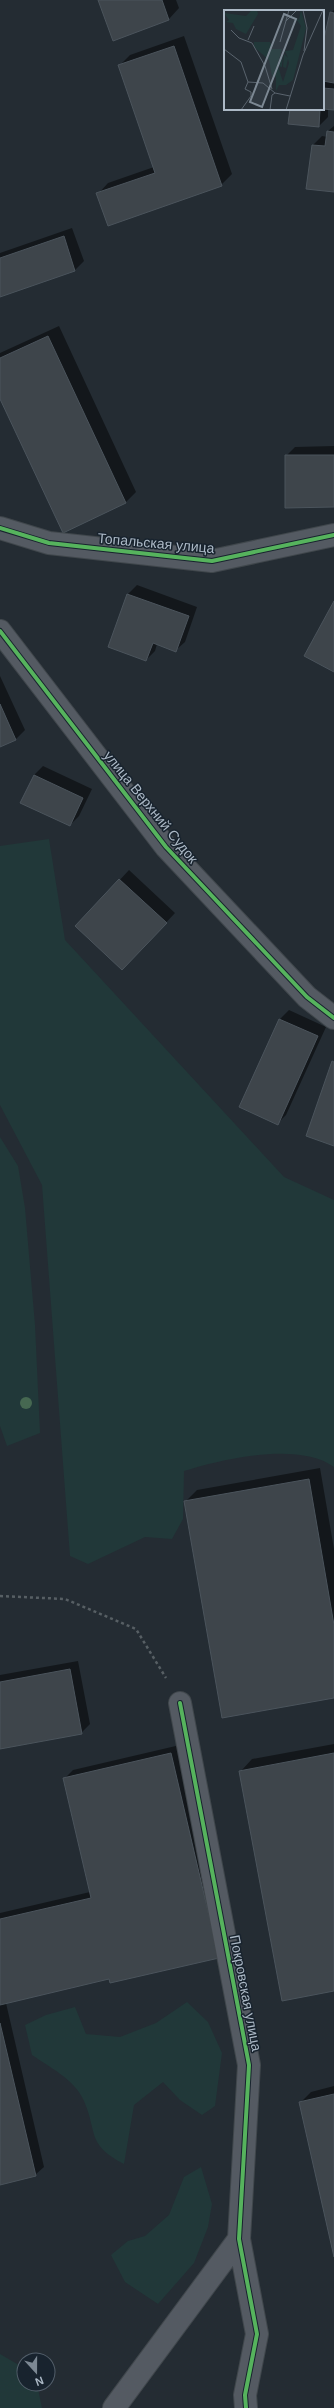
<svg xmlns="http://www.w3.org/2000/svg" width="334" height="2408" font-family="Helvetica,sans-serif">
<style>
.green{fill:#213839}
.shadow{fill:#0007}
.building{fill:#3e454b;stroke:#4b545c}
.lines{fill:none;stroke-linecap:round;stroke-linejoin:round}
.minor-casing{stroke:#40474c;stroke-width:24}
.path{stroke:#575f64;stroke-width:2.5;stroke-dasharray:3 3;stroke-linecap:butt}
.minor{stroke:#545a62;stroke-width:22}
.cycleway-casing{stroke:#18232e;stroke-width:6}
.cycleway{stroke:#56b35d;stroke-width:4}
.tree{fill:#466851}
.labels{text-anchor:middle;stroke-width:3;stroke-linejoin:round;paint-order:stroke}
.street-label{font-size:14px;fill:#acb9c6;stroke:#18232e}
.inset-road{fill:none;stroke:#5a646e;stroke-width:1}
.view{fill:#7c8893;fill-opacity:0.15;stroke:#7c8893;stroke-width:2}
.inset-edge{fill:none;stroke:#acb9c6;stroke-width:2}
</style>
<rect width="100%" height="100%" fill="#242c33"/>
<path class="green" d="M49 839 65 940 284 1177 334 1200V1467C299 1441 222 1459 184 1471L183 1519 172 1539 145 1537 88 1564 70 1556 42 1185 0 1105V846Z
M0 1137 18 1166 25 1208 35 1325 40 1433 7 1446 0 1426Z
M187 2002 208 2022 222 2053 215 2106 202 2115 180 2100 163 2082 134 2105 124 2164C84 2143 99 2131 82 2097 73 2079 48 2066 32 2055L25 2025 46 2015 75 2007 86 2034 120 2037 156 2023Z
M201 2167 212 2204 208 2227 194 2263 158 2304 125 2282 111 2255 128 2241 145 2236 169 2215 184 2177Z
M0 2354 24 2368V2384H37L42 2408H0Z"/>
<path class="shadow" d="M99 0H176L179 8 169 19 114 40Z
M334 10V109L328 108V117L319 126 291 109H323V47L331 13Z
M184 36 232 174 221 185 98 194 108 183 154 167 119 66 130 55Z
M334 126V191L313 145 322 136 328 137V131Z
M72 228 84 261 75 270 0 296V253Z
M59 326 136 492 125 503 0 396V353Z
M334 446V506L286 456 295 447Z
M137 585 197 607 185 642 176 650 157 644 155 651 146 660 128 594Z
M0 676 25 730 16 739 0 746Z
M43 766 92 789 79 816 70 825 34 775Z
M129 870 175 913 131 960 77 926Z
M289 1010 326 1027 286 1115 278 1123 240 1106 280 1019Z
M320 1468 334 1549V1697L186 1501 197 1490Z
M78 1661 90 1724 81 1733 0 1748V1675Z
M334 1744V1990L241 1771 252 1759Z
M180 1745 227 1948 6 2003 44 2167 35 2175 0 2184V1913L90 1892 64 1779 73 1770Z
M334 2086V2252L301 2102 311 2092Z"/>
<path class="building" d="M98 0H162L169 20 113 41Z
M330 12 334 13V83L323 81V43Z
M174 46 222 186 108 226 96 193 155 173 118 65Z
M323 88 334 89V110L323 109Z
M290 109H320L319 127 288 124Z
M327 131 334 132V192L306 189 312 145 325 146Z
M64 236 75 271 0 297V258Z
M48 336 126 503 63 533 0 399V358Z
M285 455H334V507L285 508Z
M127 594 189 616 176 652 153 643 146 661 108 647Z
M334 601V672L304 656Z
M0 704 16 740 0 747Z
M34 775 83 798 70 826 20 803Z
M119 879 167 923 122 970 75 926Z
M279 1019 318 1036 278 1125 239 1107Z
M332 1061 334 1062V1146L306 1136Z
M309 1479 334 1625V1698L222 1718 184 1501Z
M70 1669 82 1734 0 1749V1682Z
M171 1753 219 1958 110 1983 109 1979 0 2005V1919L91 1898 63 1778Z
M334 1753V1991L282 2001 239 1771Z
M0 2023 36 2176 0 2185Z
M334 2094V2257L299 2102Z"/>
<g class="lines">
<g class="minor-casing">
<path id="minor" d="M0 528 49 543 212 561 334 535
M0 631 166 847 307 997 334 1018
M180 1703 249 2065 239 2239 257 2334 245 2395 246 2408
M114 2408 239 2239"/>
</g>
<path class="path" d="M0 1596 65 1599 136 1629 166 1678"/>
<use href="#minor" class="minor"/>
<g class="cycleway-casing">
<path id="cycleway" d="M0 528 49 543 212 561 334 535
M0 631 166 847 307 997 334 1018
M180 1703 249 2065 239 2239 257 2334 245 2395 246 2408"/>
</g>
<use href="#cycleway" class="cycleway"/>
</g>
<circle class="tree" cx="26" cy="1403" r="6"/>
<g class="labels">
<g class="street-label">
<text transform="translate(156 543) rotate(5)" y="5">Топальская улица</text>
<text transform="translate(151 807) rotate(51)" y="5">улица Верхний Судок</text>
<text transform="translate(246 1993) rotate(79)" y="5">Покровская улица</text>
</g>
</g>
<g transform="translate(224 10)">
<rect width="100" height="100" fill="#242c33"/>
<path d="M28 0H33L34 4 22 24 12 19 9 13 2 12 5 10 0 3 22 6ZM77 0 82 18 69 70 62 75H55L52 81V67L48 66 45 50 30 37V32H46L48 39H58L54 53 59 44 58 57 54 56 59 72 65 53 64 49 62 58 59 57 60 44 64 48 61 41 69 40 77 16 71 7 75 10Z" fill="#213839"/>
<path class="inset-road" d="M79 0 83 18 80 41M62 11 73 0M7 20 15 28 28 33 41 56 48 79M24 30 30 16M56 32 65 0M0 39 17 52 24 72 39 73 51 83 66 86M17 100 27 86V82L21 79 24 72M46 100 48 85 51 83M62 100 79 45 99 0"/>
<path class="view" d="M60 4 72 9 38 97 26 92Z"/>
<rect width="100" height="100" class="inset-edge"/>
</g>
<g transform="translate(36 2372) rotate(159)"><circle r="19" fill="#18232e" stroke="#535f6b"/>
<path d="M0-3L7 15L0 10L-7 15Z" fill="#7c8893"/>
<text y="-6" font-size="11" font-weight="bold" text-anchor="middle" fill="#acb9c6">N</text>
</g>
</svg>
